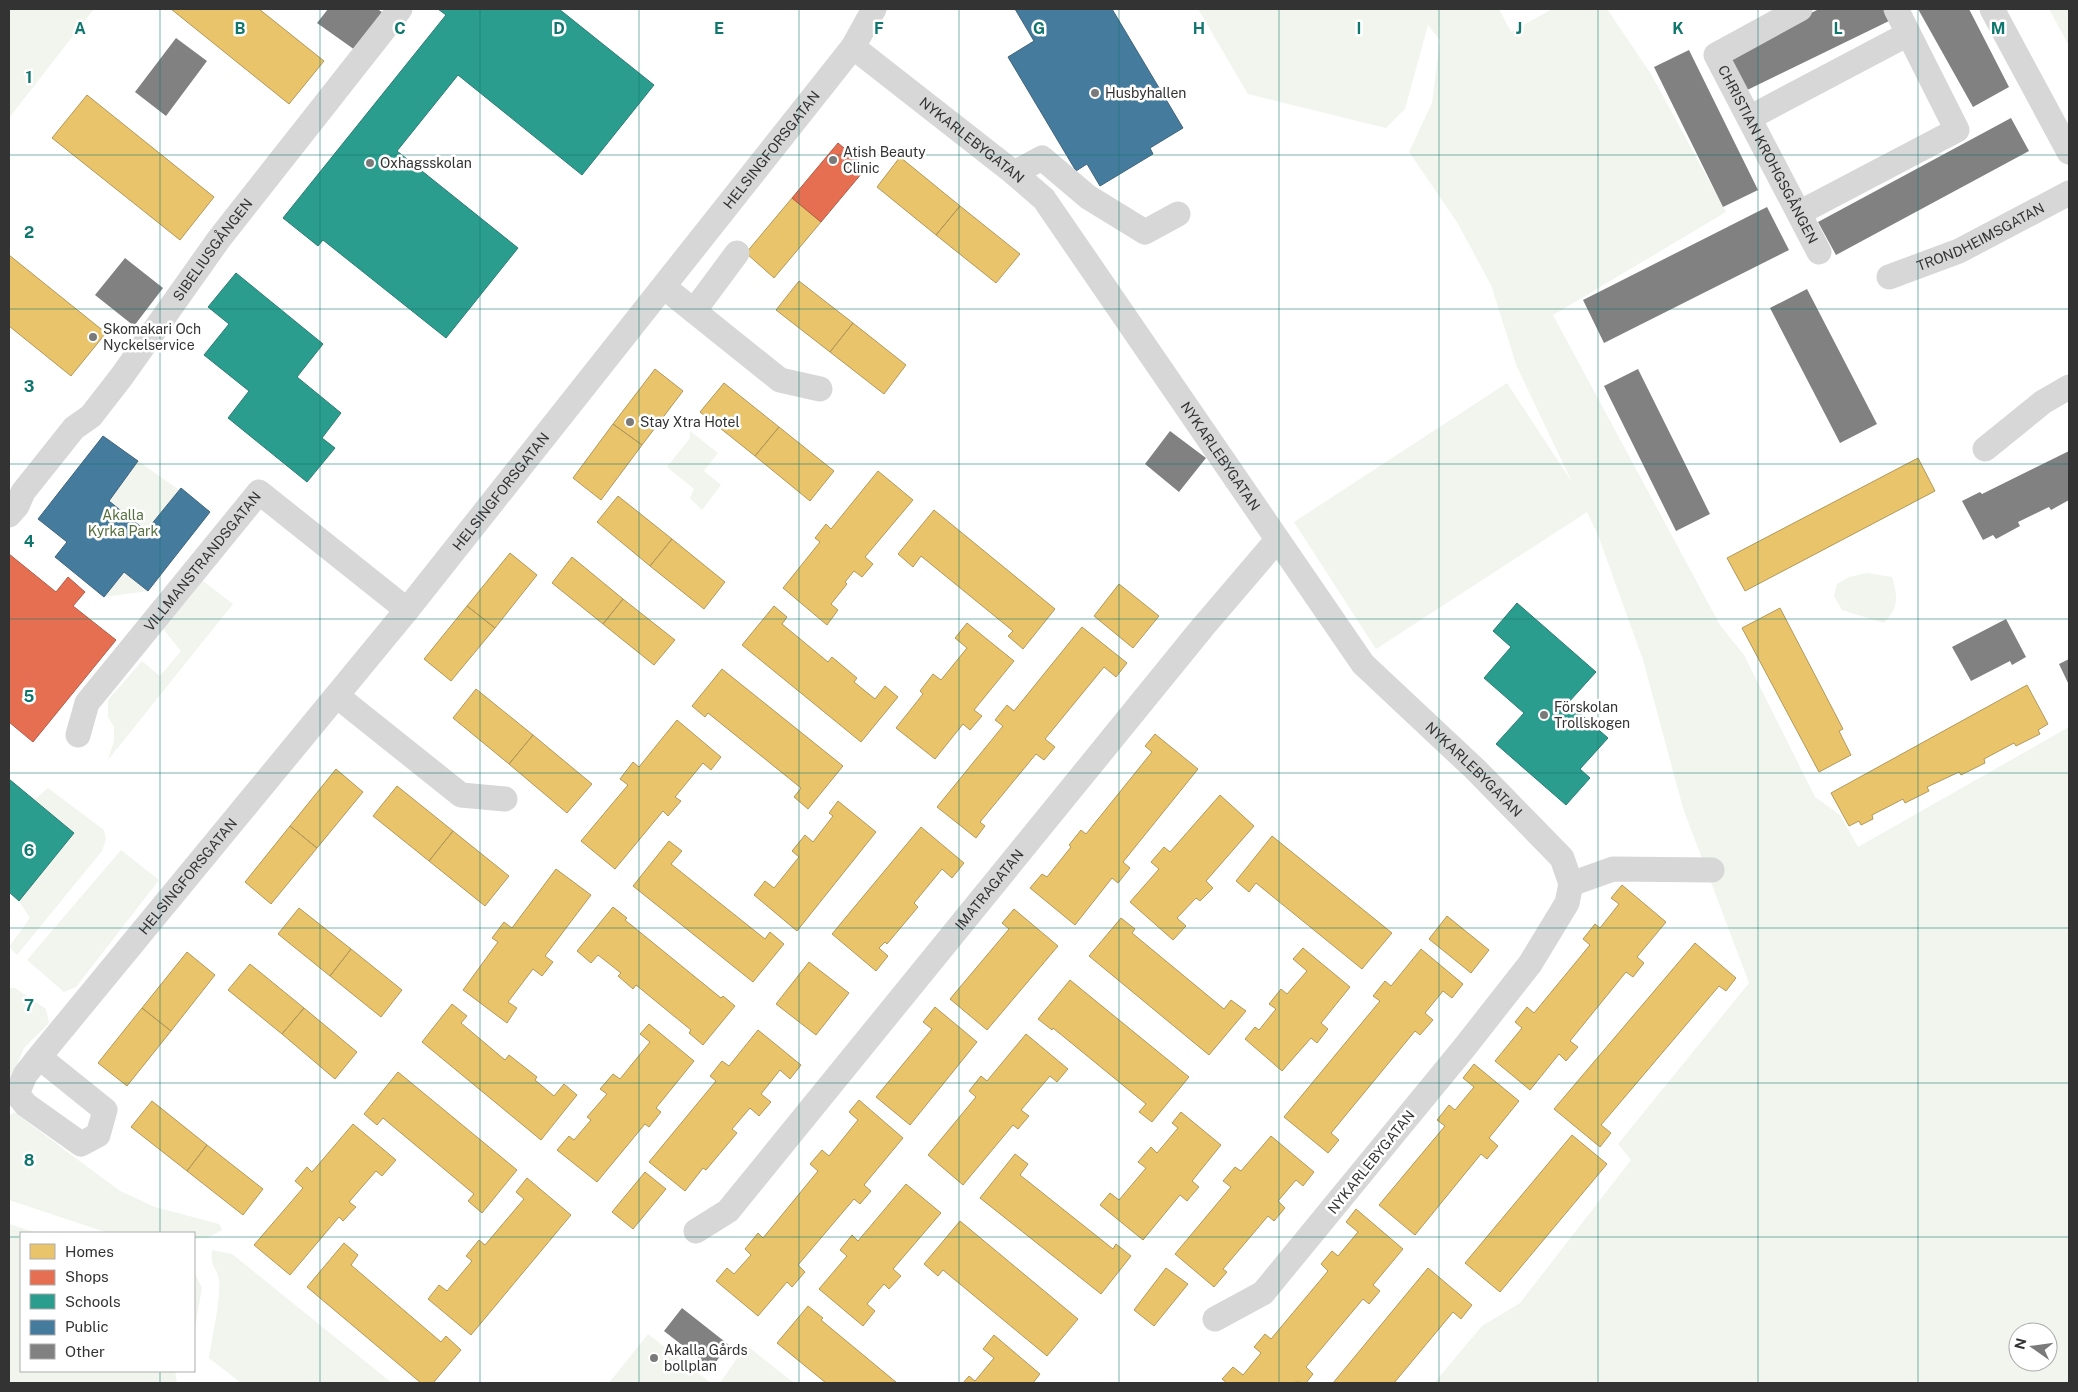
<svg xmlns="http://www.w3.org/2000/svg" width="2078" height="1392" font-family="'Public Sans',sans-serif">
<style>
.green{fill:#f1f5ed;fill-rule:evenodd}
.homes{fill:#e9c46a;stroke:#b2985a}
.shops{fill:#e76f51;stroke:#b15d48}
.schools{fill:#2a9d8f;stroke:#2d7d73}
.public{fill:#457b9d;stroke:#40657d}
.building{fill:#818181}
.lines{fill:none;stroke-linecap:round;stroke-linejoin:round}
.minor{stroke:#d7d7d7;stroke-width:25}
.grid{fill:none;stroke:#0f766e;stroke-width:1;stroke-opacity:0.55}
.poi-dot{fill:#7a7a7a;stroke:#fff;stroke-width:2}
.labels{text-anchor:middle;stroke-width:5;stroke-linejoin:round;paint-order:stroke}
.poi-label{font-size:14px;fill:#333;stroke:#fff;text-anchor:start}
.street-label{font-size:14px;fill:#333;stroke:#fff}
.park-label{font-size:14px;fill:#56703f;stroke:#fff}
.grid-label{font-size:16px;text-anchor:middle;font-weight:bold;fill:#0f766e;stroke:#fff;stroke-width:5;stroke-linejoin:round;paint-order:stroke}
</style>
<rect width="100%" height="100%" fill="#fff"/>
<path class="green" d="M9 9H94L9 118Z
M1198 9H1499L1511 32 1552 9H1607L1651 74 1726 212 1553 315 1720 625 1744 655 1815 797 1840 815 1858 847 2069 727V1383H1434L1482 1326 1520 1303 1631 1160 1618 1144 1749 983 1683 808 1643 660 1598 535 1587 512 1376 649 1294 522 1507 383 1572 482 1517 367 1491 285 1457 222 1409 152 1432 103 1440 40 1428 25 1405 109 1386 128 1248 94ZM2018 1332H2048V1362H2018Z
M2049 9H2069V46Z
M690 431 718 453 704 471 721 485 702 510 690 498 694 489 667 467 690 438Z
M103 436 210 512 148 591 104 597 57 559 67 542 38 519Z
M1867 573 1892 577C1898 597 1899 607 1884 623L1842 610 1834 596 1837 584 1849 577Z
M203 581 233 604 108 760 114 741V727L108 717V700L142 661 160 676 181 651 163 629Z
M48 788 104 830 106 839 102 851 17 955 9 947 30 918 19 901 74 833 34 800Z
M121 850 159 880 76 987 64 992 27 960Z
M9 988H15L46 1009 49 1023 24 1048 9 1083Z
M14 1112 120 1191 155 1207 219 1224 222 1230 207 1238 194 1239V1233H108L9 1200V1116Z
M9 1224 37 1233H21V1371H175L177 1383H9Z
M212 1250 232 1254 392 1383H241L209 1358C212 1337 221 1299 219 1280 217 1266 210 1269 212 1250Z
M194 1272 202 1288 194 1333Z
M648 1334 711 1383H609Z
M746 1345 794 1383H720Z"/>
<path class="homes" d="M171 9H259L324 61 289 104Z
M87 95 214 197 180 240 52 138Z
M900 157 960 206 936 235 877 187Z
M792 198 821 222 774 278 746 253Z
M960 206 1020 254 996 283 936 235Z
M9 255 106 333 71 376 9 326Z
M799 281 853 323 830 352 776 310Z
M853 323 906 365 884 394 830 352Z
M655 369 683 391 642 445 613 424Z
M724 383 779 427 755 456 700 412Z
M613 424 642 445 601 500 573 478Z
M779 427 834 471 810 501 755 456Z
M1918 458 1935 491 1745 591 1727 558Z
M878 471 913 500 865 557 873 564 862 577 854 571 845 582 847 584 831 604 838 610 827 625 783 588 820 542 815 538 826 524 831 529Z
M618 496 672 539 650 566 597 522Z
M934 510 1055 609 1023 649 1008 636 1013 631 921 556 913 567 898 554Z
M672 539 725 582 704 609 650 566Z
M510 553 537 575 495 628 467 606Z
M572 557 623 599 603 624 552 583Z
M1119 584 1159 616 1133 648 1094 616Z
M623 599 675 640 654 665 603 624Z
M467 606 495 628 451 681 424 659Z
M774 606 787 617 782 624 828 662 832 657 857 678 854 682 875 699 885 686 898 697 861 742 742 645Z
M1780 608 1843 729 1839 731 1851 755 1819 772 1742 628Z
M967 623 1014 661 974 710 982 716 970 730 963 724 935 759 896 728 923 694 920 691 933 674 941 680 967 648 955 638Z
M1082 627 1127 663 1116 677 1104 667 1045 739 1055 747 1044 760 1036 754 980 822 985 826 976 838 937 807 1003 726 995 720 1007 705 1014 711Z
M722 669 843 766 808 809 794 797 801 788 708 713 705 717 692 706Z
M2027 685 2048 724 2038 730 2040 734 2016 746 2014 743 1984 759 1985 763 1961 775 1959 772 1927 787 1929 791 1905 803 1903 799 1872 815 1873 819 1861 825 1859 821 1849 826 1831 793Z
M476 689 533 735 509 764 453 718Z
M677 720 721 757 711 770 703 763 675 797 681 801 668 816 663 811 615 869 581 841 628 785 620 779 633 762 639 767Z
M1155 734 1198 769 1123 862 1130 868 1118 883 1112 878 1075 925 1030 888 1042 874 1047 877 1071 847 1069 845 1081 830 1086 834 1152 752 1145 746Z
M533 735 592 784 567 813 509 764Z
M336 769 363 792 317 848 290 826Z
M397 786 453 831 429 861 373 816Z
M1220 795 1254 826 1206 881 1213 888 1200 901 1196 898 1177 918 1186 926 1173 940 1130 902 1159 869 1151 862 1164 847 1170 852Z
M838 801 876 832 797 931 754 895 765 881 774 888 799 857 792 851 805 835 813 842 833 816 829 813Z
M290 826 317 848 271 904 245 882Z
M921 827 964 863 952 878 942 869 914 903 918 907 887 944 885 942 879 948 888 956 876 971 832 934Z
M453 831 509 876 485 906 429 861Z
M1272 836 1392 933 1362 969 1256 883 1249 892 1236 881Z
M669 841 682 851 671 864 765 939 770 932 784 944 753 982 633 886Z
M556 869 591 895 545 956 553 962 542 976 533 969 508 1002 517 1008 507 1023 463 990 498 942 492 938 504 922 512 928Z
M1622 885 1666 922 1637 957 1644 963 1633 977 1626 972 1570 1041 1578 1047 1566 1061 1559 1054 1530 1090 1495 1061 1522 1028 1515 1022 1527 1007 1534 1013 1590 945 1583 939 1595 924 1600 928 1619 904 1611 898Z
M613 907 627 918 625 920 721 998 723 996 735 1006 703 1045 689 1033 691 1030 636 985 633 989 618 976 621 973 598 955 591 963 577 951Z
M299 908 351 949 330 976 278 934Z
M1014 909 1058 946 987 1030 950 999 1009 929 1002 923Z
M1447 916 1489 950 1471 973 1429 939Z
M1121 918 1135 929 1132 933 1224 1009 1231 1000 1246 1011 1209 1055 1089 956Z
M1695 943 1736 978 1726 991 1719 986 1601 1125 1611 1133 1600 1147 1554 1109Z
M1303 948 1350 987 1321 1023 1328 1029 1317 1043 1311 1038 1282 1071 1245 1039 1255 1027 1259 1030 1276 1009 1269 1004 1281 989 1287 994 1307 971 1293 959Z
M351 949 402 990 381 1017 330 976Z
M1421 949 1463 984 1452 998 1443 991 1425 1013 1433 1020 1420 1035 1415 1031 1331 1133 1339 1140 1328 1153 1284 1117 1380 1001 1373 996 1385 981 1391 986Z
M187 952 215 975 171 1031 142 1008Z
M809 962 849 993 816 1035 776 1004Z
M250 964 304 1008 282 1034 228 990Z
M1070 980 1189 1077 1152 1122 1139 1112 1146 1104 1053 1028 1052 1030 1038 1019Z
M452 1004 467 1016 461 1023 505 1060 509 1055 537 1077 535 1080 554 1096 564 1084 577 1095 541 1140 422 1042Z
M935 1007 977 1042 910 1125 876 1097 932 1029 923 1022Z
M142 1008 171 1031 127 1086 98 1063Z
M304 1008 357 1052 335 1079 282 1034Z
M649 1024 694 1061 656 1108 661 1112 649 1127 645 1124 597 1182 557 1150 569 1136 574 1140 591 1120 587 1117 607 1094 600 1089 613 1074 620 1079 650 1042 640 1034Z
M758 1030 801 1065 790 1079 780 1070 761 1094 771 1102 759 1116 750 1108 732 1129 737 1133 706 1170 703 1168 685 1191 649 1162 716 1081 710 1076 722 1061 729 1066Z
M1026 1034 1068 1069 1057 1082 1050 1076 1021 1110 1029 1116 1018 1129 1013 1125 963 1185 928 1155 976 1097 969 1091 981 1076 987 1081Z
M1474 1064 1519 1101 1489 1138 1498 1146 1487 1159 1481 1154 1415 1235 1379 1205 1445 1126 1437 1120 1449 1105 1455 1110 1474 1087 1463 1078Z
M398 1072 517 1170 482 1213 468 1201 474 1194 383 1118 377 1125 364 1114Z
M859 1100 903 1138 864 1185 871 1191 860 1204 854 1199 798 1265 805 1272 792 1287 787 1282 758 1316 716 1281 727 1268 734 1274 751 1255 745 1249 758 1233 763 1238 818 1171 810 1164 822 1150 829 1156 858 1120 849 1112Z
M152 1101 207 1145 187 1171 131 1127Z
M1181 1112 1221 1145 1192 1181 1199 1187 1187 1201 1180 1195 1143 1240 1100 1205 1110 1193 1119 1200 1146 1168 1138 1162 1151 1147 1157 1153 1178 1128 1172 1123Z
M353 1124 396 1160 382 1176 376 1171 349 1202 356 1207 343 1221 339 1217 290 1275 254 1245 303 1188 295 1181 307 1167 312 1172Z
M1572 1135 1607 1164 1500 1292 1465 1263Z
M1271 1136 1314 1172 1303 1186 1296 1180 1278 1201 1285 1208 1274 1221 1268 1216 1223 1269 1227 1272 1214 1287 1175 1254 1231 1187 1223 1181 1235 1167 1241 1171Z
M207 1145 263 1189 243 1215 187 1171Z
M1015 1154 1028 1164 1020 1175 1113 1249 1116 1244 1131 1256 1101 1294 980 1198Z
M645 1172 666 1189 633 1229 612 1212Z
M527 1178 571 1215 471 1335 428 1299 439 1285 447 1291 472 1261 466 1256 479 1240 485 1245 524 1199 516 1192Z
M906 1184 941 1213 893 1269 901 1276 889 1289 884 1284 867 1304 875 1311 863 1326 819 1289 847 1256 840 1250 852 1235 858 1241Z
M1356 1209 1403 1249 1373 1285 1380 1291 1369 1304 1363 1299 1306 1367 1313 1374 1306 1383 1296 1382 1294 1383H1227L1222 1379 1233 1367 1243 1375 1261 1353 1254 1347 1265 1334 1271 1339 1328 1271 1321 1264 1332 1251 1338 1256 1358 1232 1346 1222Z
M960 1221 1078 1319 1047 1356 943 1270 938 1276 924 1264Z
M344 1243 358 1255 351 1265 441 1342 446 1336 461 1350 433 1383H421L307 1287Z
M1166 1268 1188 1284 1154 1326 1134 1310Z
M1428 1268 1472 1305 1461 1319 1453 1312 1394 1383H1333Z
M808 1306 823 1318 821 1320 897 1383H826L777 1343Z
M994 1335 1040 1374 1033 1383H963L969 1376 975 1381 994 1358 983 1349Z"/>
<path class="shops" d="M838 143 867 167 821 222 792 198Z
M9 554 56 592 68 577 85 592 73 606 116 640 33 742 9 722Z"/>
<path class="schools" d="M438 9H559L654 85 582 175 458 75 397 151 518 248 446 338 323 240 318 246 283 218 446 15Z
M236 273 323 344 297 377 341 413 322 438 335 448 307 482 228 418 249 391 204 355 229 324 208 307Z
M1517 603 1596 672 1568 703 1608 738 1580 769 1590 778 1566 805 1496 744 1524 713 1484 678 1511 647 1493 631Z
M9 779 74 833 19 901 9 892Z"/>
<path class="public" d="M1015 9H1112L1183 128 1150 148 1153 154 1100 186 1087 164 1076 171 1008 57 1034 41Z
M103 436 138 461 109 501 146 531 181 488 210 512 148 591 124 572 104 597 55 557 67 542 38 519Z"/>
<path class="building" d="M328 9H377L382 12 355 50 317 23Z
M1819 9H1884L1889 21 1739 94 1721 58Z
M1918 9H1969L2009 87 1973 107Z
M176 38 207 61 166 116 135 92Z
M1689 50 1758 190 1723 207 1654 67Z
M2011 118 2029 151 1836 255 1818 222Z
M1767 207 1789 250 1604 343 1583 300Z
M125 258 163 288 134 326 95 295Z
M1807 289 1877 424 1840 443 1770 308Z
M1638 369 1710 514 1676 531 1604 386Z
M1170 431 1206 458 1179 492 1145 464Z
M2069 451V500L2051 510 2049 507 2018 522 2020 526 1996 539 1993 535 1983 540 1962 501 1980 492 1982 494Z
M2006 619 2026 657 2012 665 2010 661 1971 681 1952 647Z
M2069 659V685L2059 664Z
M682 1308 729 1345 711 1368 664 1331Z"/>
<g class="lines">
<g class="minor">
<path id="s1" d="M1800 9 1716 55 1819 252"/>
<path d="M1992 9 2069 152"/>
<path id="s2" d="M853 47 1014 173 1044 199 1363 664 1475 769 1562 858 1571 884 1567 903 1530 964 1464 1048 1263 1293 1215 1319"/>
<path d="M1749 118 1908 34"/>
<path d="M1014 173 1042 158 1088 197 1145 232 1178 214"/>
<path d="M1799 213 1957 130 1896 9"/>
<path id="s3" d="M1889 277 1959 251 2069 193"/>
<path d="M664 287 780 380 820 389"/>
<path d="M694 311 737 253"/>
<path d="M1985 449 2043 402 2069 387"/>
<path id="s4" d="M9 515 17 506 23 492 74 428 91 416 122 376 219 239 400 9"/>
<path d="M337 696 461 795 505 799"/>
<path id="s5" d="M78 735 87 703 259 492 407 610"/>
<path d="M1571 884 1613 869 1712 870"/>
<path id="s6" d="M39 1057 105 1110 98 1135 81 1144 26 1105 17 1094 25 1075 39 1057 407 610 853 47 874 9"/>
<path id="s7" d="M696 1231 728 1211 1202 628 1277 540"/>
</g>
</g>
<path class="grid" d="M160 9V1233M320 9V1383M480 9V1383M639 9V1383M799 9V1383M959 9V1383M1119 9V1383M1279 9V1383M1439 9V1383M1598 9V1383M1758 9V1383M1918 9V1383M9 155H2069M9 309H2069M9 464H2069M9 619H2069M9 773H2069M9 928H2069M9 1083H2069M9 1237H21M194 1237H2069M160 1371V1383"/>
<g class="poi-dot">
<circle cx="1095" cy="93" r="5"/>
<circle cx="833" cy="160" r="5"/>
<circle cx="370" cy="163" r="5"/>
<circle cx="93" cy="337" r="5"/>
<circle cx="630" cy="422" r="5"/>
<circle cx="1544" cy="715" r="5"/>
<circle cx="654" cy="1358" r="5"/>
</g>
<g class="labels">
<g class="poi-label">
<text x="1105" y="98">Husbyhallen</text>
<text x="843" y="157">Atish Beauty<tspan x="843" dy="16">Clinic</tspan></text>
<text x="380" y="168">Oxhagsskolan</text>
<text x="103" y="334">Skomakari Och<tspan x="103" dy="16">Nyckelservice</tspan></text>
<text x="640" y="427">Stay Xtra Hotel</text>
<text x="1554" y="712">Förskolan<tspan x="1554" dy="16">Trollskogen</tspan></text>
<text x="664" y="1355">Akalla Gårds<tspan x="664" dy="16">bollplan</tspan></text>
</g>
<g class="street-label">
<text dy="5" stroke="none"><textPath href="#s2" startOffset="151">NYKARLEBYGATAN</textPath></text>
<text dy="5" stroke="none"><textPath href="#s6" startOffset="1421">HELSINGFORSGATAN</textPath></text>
<text dy="5" stroke="none"><textPath href="#s1" startOffset="208">CHRISTIAN KROHGSGÅNGEN</textPath></text>
<text dy="5" stroke="none"><textPath href="#s3" startOffset="100">TRONDHEIMSGATAN</textPath></text>
<text dy="5" stroke="none"><textPath href="#s4" startOffset="336">SIBELIUSGÅNGEN</textPath></text>
<text dy="5" stroke="none"><textPath href="#s2" startOffset="556">NYKARLEBYGATAN</textPath></text>
<text dy="5" stroke="none"><textPath href="#s6" startOffset="985">HELSINGFORSGATAN</textPath></text>
<text dy="5" stroke="none"><textPath href="#s5" startOffset="216">VILLMANSTRANDSGATAN</textPath></text>
<text dy="5" stroke="none"><textPath href="#s2" startOffset="961">NYKARLEBYGATAN</textPath></text>
<text dy="5" stroke="none"><textPath href="#s6" startOffset="489">HELSINGFORSGATAN</textPath></text>
<text dy="5" stroke="none"><textPath href="#s7" startOffset="452">IMATRAGATAN</textPath></text>
<text transform="translate(1371 1162) rotate(-51)" y="5">NYKARLEBYGATAN</text>
</g>
<g class="park-label">
<text x="123" y="520">Akalla<tspan x="123" dy="16">Kyrka Park</tspan></text>
</g>
</g>
<g class="grid-label">
<text x="80" y="34">A</text>
<text x="240" y="34">B</text>
<text x="400" y="34">C</text>
<text x="559" y="34">D</text>
<text x="719" y="34">E</text>
<text x="879" y="34">F</text>
<text x="1039" y="34">G</text>
<text x="1199" y="34">H</text>
<text x="1359" y="34">I</text>
<text x="1519" y="34">J</text>
<text x="1678" y="34">K</text>
<text x="1838" y="34">L</text>
<text x="1998" y="34">M</text>
<text x="29" y="83">1</text>
<text x="29" y="238">2</text>
<text x="29" y="392">3</text>
<text x="29" y="547">4</text>
<text x="29" y="702">5</text>
<text x="29" y="856">6</text>
<text x="29" y="1011">7</text>
<text x="29" y="1166">8</text>
</g>
<rect width="2078" height="1392" fill="none" stroke="#333333" stroke-width="20"/>
<rect x="20" y="1232" width="175" height="140" fill="#ffffff" stroke="#adadad"/>
<rect x="30" y="1244" width="25" height="15" fill="#e9c46a" stroke="#adadad"/>
<text x="65" y="1257" font-size="15" fill="#333333">Homes</text>
<rect x="30" y="1270" width="25" height="15" fill="#e76f51" stroke="#adadad"/>
<text x="65" y="1282" font-size="15" fill="#333333">Shops</text>
<rect x="30" y="1294" width="25" height="15" fill="#2a9d8f" stroke="#adadad"/>
<text x="65" y="1307" font-size="15" fill="#333333">Schools</text>
<rect x="30" y="1320" width="25" height="15" fill="#457b9d" stroke="#adadad"/>
<text x="65" y="1332" font-size="15" fill="#333333">Public</text>
<rect x="30" y="1344" width="25" height="15" fill="#818181" stroke="#adadad"/>
<text x="65" y="1357" font-size="15" fill="#333333">Other</text>
<g transform="translate(2033 1347) rotate(284)"><circle r="24" fill="#ffffff" stroke="#adadad"/>
<path d="M0-4L9 19L0 12L-9 19Z" fill="#7a7a7a"/>
<text y="-8" font-size="14" font-weight="bold" text-anchor="middle" fill="#333333">N</text>
</g>
</svg>
